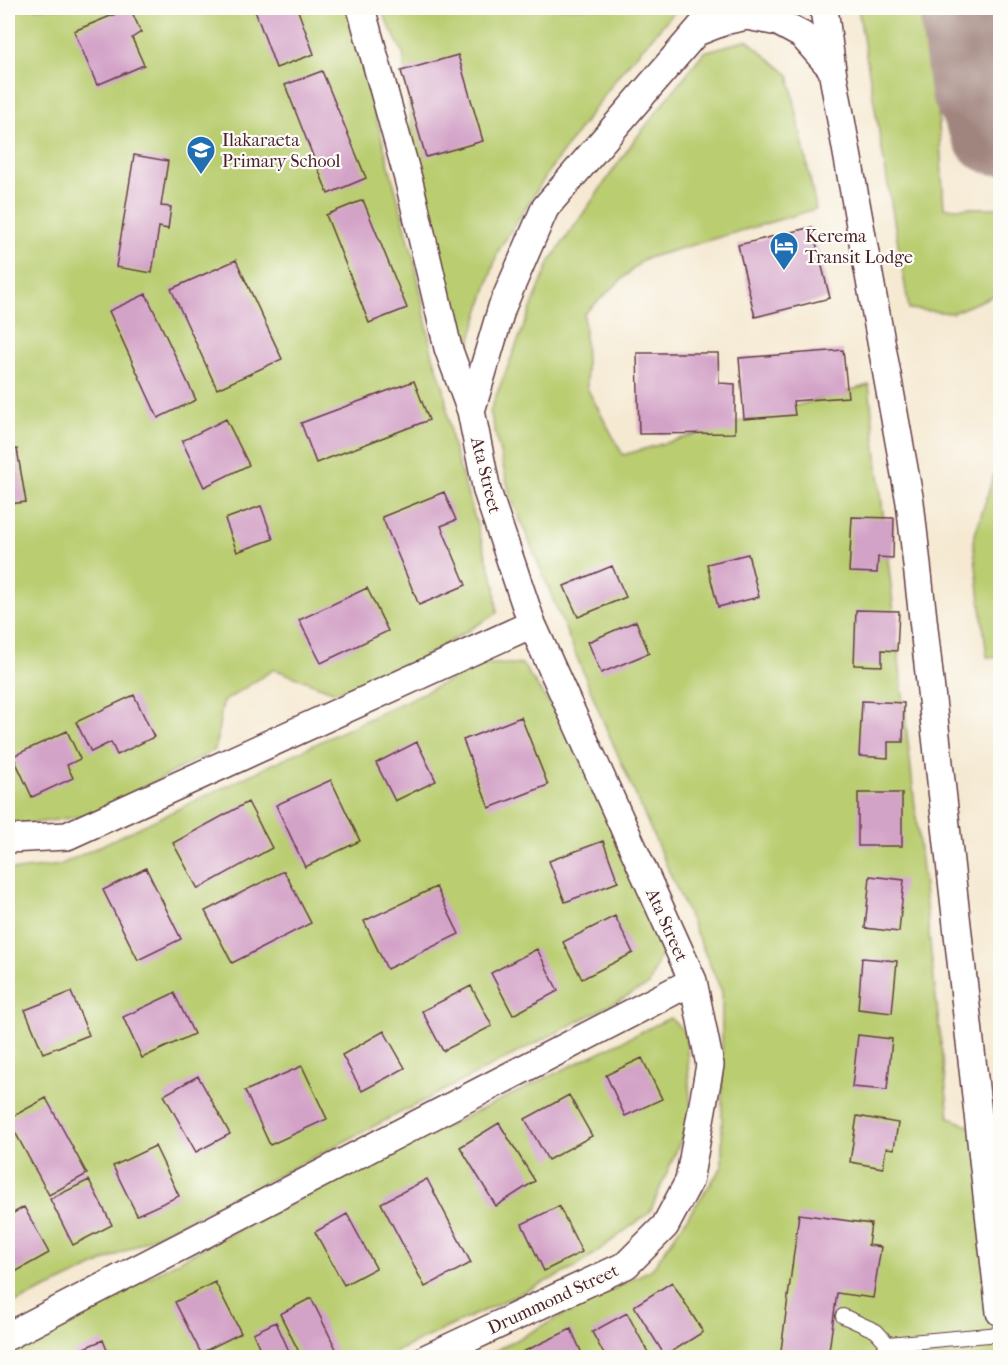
<svg xmlns="http://www.w3.org/2000/svg" width="1008" height="1365" font-family="'IM FELL French Canon',serif">
<style>
.green{fill:#bacd71;stroke:#82764e;stroke-width:1.5}
.lines{fill:none;stroke-linecap:round;stroke-linejoin:round}
.taxiway{stroke:#a0847e;stroke-width:96}
.building{fill:#d3a2c7}
.service-casing{stroke:#643d44;stroke-width:16}
.minor-casing{stroke:#643d44;stroke-width:30}
.service{stroke:#fff;stroke-width:14}
.minor{stroke:#fff;stroke-width:27}
.labels{text-anchor:middle;stroke-width:4.5;stroke-linejoin:round;paint-order:stroke}
.poi-label{font-size:18px;fill:#4a1f2b;stroke:#fdfcf7;text-anchor:start}
.street-label{font-size:18px;fill:#4a1f2b;stroke:#fdfcf7}
</style>
<rect width="100%" height="100%" fill="#fdfcf7"/>
<filter id="ink" filterUnits="userSpaceOnUse"><feTurbulence type="fractalNoise" baseFrequency=".0167" numOctaves="2"/><feDisplacementMap in="SourceGraphic" scale="12" xChannelSelector="R" yChannelSelector="G"/><feConvolveMatrix kernelMatrix="1 2 1 2 8 2 1 2 1" color-interpolation-filters="sRGB"/></filter>
<filter id="wash" filterUnits="userSpaceOnUse"><feTurbulence type="fractalNoise" baseFrequency=".008" numOctaves="4" result="noise"/><feDisplacementMap in="SourceGraphic" scale="24" xChannelSelector="R" yChannelSelector="G"/><feGaussianBlur stdDeviation="1.35" result="paint"/><feColorMatrix in="noise" values="0 0 0 0 0 0 0 0 0 0 0 0 0 0 0 0 0 1.4 0 .05"/><feComposite in="paint" operator="in"/></filter>
<g filter="url(#wash)">
<rect width="100%" height="100%" fill="#f5e9d2"/>
<path class="green" d="M8 8H347L415 263 432 353 444 389 452 443 495 585 497 613 403 670 335 692 274 669 223 702 215 750 91 815 8 827Z
M380 8H678L621 72 551 168 498 251 469 345 461 347 414 148 403 53Z
M858 8H932L944 208H1000V293L952 313 909 309Z
M747 40 789 75 816 209 644 259 584 314 587 388 623 455 869 385 949 1117 1000 1141V1357L481 1358 652 1269 722 1167V992L604 723 510 495 490 411 550 261 633 142 704 52Z
M1000 455V658L987 657 973 541Z
M484 664H522L566 728 664 945 649 985 281 1174 64 1281 8 1306V869L18 870 60 865Z
M670 1018 686 1033 691 1116 650 1212 575 1268 384 1357 8 1358V1354L199 1250 453 1123Z"/>
<g class="lines">
<path class="taxiway" d="M967 8 977 83 998 127H1000"/>
</g>
<g id="blocks">
<path class="building" d="M130 8 141 32 132 38 144 65 97 85 74 31Z
M254 8H297L314 54 276 68Z
M458 55 483 141 426 157 401 71Z
M322 71 366 178 328 194 285 85Z
M134 155 168 161 161 206 171 207 168 229 159 227 152 273 116 267Z
M363 200 407 308 369 323 326 215Z
M812 227 830 298 755 317 738 245Z
M236 260 282 359 217 389 171 289Z
M146 294 196 400 158 418 109 311Z
M843 350 848 397 793 401 795 415 744 419 739 358Z
M637 353H718L719 383 735 384V433L639 434Z
M414 381 429 420 316 463 301 423Z
M226 419 249 465 204 487 182 441Z
M17 449 26 502 8 504V450Z
M444 492 456 520 441 526 466 585 419 605 382 517Z
M261 506 273 539 237 552 225 519Z
M852 517 894 518 893 558 878 557 877 573 849 572Z
M748 554 759 597 718 607 707 564Z
M612 566 626 597 578 617 564 586Z
M367 588 388 631 321 663 299 620Z
M856 610 899 611 897 651 882 650V666L854 665Z
M636 621 649 653 601 673 588 642Z
M134 695 154 737 117 755 111 742 91 752 76 722Z
M862 701 904 703 903 742H888V758L859 756Z
M521 717 548 785 489 808 463 740Z
M67 731 80 759 67 765 73 778 32 797 13 756Z
M417 742 436 781 395 801 376 763Z
M331 780 360 841 305 867 276 805Z
M858 793H902V846H858Z
M248 802 272 848 198 889 173 843Z
M603 841 618 882 565 902 549 861Z
M146 868 181 939 138 960 103 890Z
M284 871 311 923 232 963 205 911Z
M870 876 904 880 899 932 865 928Z
M436 887 459 934 387 969 364 921Z
M615 916 633 953 582 979 563 942Z
M537 949 558 991 513 1015 491 973Z
M862 958 897 961 892 1013 858 1009Z
M471 986 492 1026 443 1051 422 1011Z
M71 992 89 1035 43 1053 25 1010Z
M174 993 194 1034 142 1058 123 1017Z
M384 1031 405 1068 362 1091 342 1055Z
M858 1035 892 1039 887 1090 852 1087Z
M642 1058 662 1099 625 1116 606 1075Z
M302 1066 327 1119 270 1145 245 1091Z
M198 1076 230 1134 196 1152 164 1095Z
M569 1095 592 1136 548 1160 525 1119Z
M46 1098 87 1174 49 1195 8 1119Z
M857 1116 898 1123 894 1149 886 1148 883 1168 850 1162Z
M499 1123 535 1181 496 1206 460 1147Z
M155 1146 179 1196 137 1215 113 1166Z
M427 1179 471 1263 425 1287 381 1203Z
M89 1180 112 1225 73 1245 50 1199Z
M559 1206 582 1252 544 1271 522 1224Z
M24 1207 49 1253 8 1276V1216Z
M347 1214 376 1268 344 1285 315 1232Z
M799 1214 871 1224 868 1245 881 1247 873 1298 837 1293 828 1358H780Z
M215 1282 241 1333 201 1353 175 1302Z
M672 1282 703 1332 665 1356 634 1306Z
M311 1298 339 1355 333 1358H302L280 1314Z
M627 1313 651 1358H606L592 1332Z
M276 1322 292 1358H264L253 1333Z
M571 1329 584 1358H510Z
M103 1340 110 1358H74L72 1353Z"/>
</g>
</g>
<g filter="url(#ink)">
<use href="#blocks" fill-opacity="0" stroke="#643d44" stroke-width="1.5"/>
<g class="lines">
<g class="service-casing">
<path id="service" d="M843 1316 876 1331 888 1344
M878 1358 888 1344 1000 1334"/>
</g>
<g class="minor-casing">
<path id="minor" d="M361 8 409 182 448 348 471 411
M824 8 832 70 910 502 1000 1312
M697 32 728 20 747 16 778 22 802 35 832 69
M8 839 67 836 532 624
M8 1336 693 981
M427 1358 626 1265 665 1226 689 1181 710 1065 693 981 532 624 487 491 471 411 502 307 545 208 717 8"/>
</g>
<use href="#service" class="service"/>
<use href="#minor" class="minor"/>
</g>
</g>
<defs>
<g id="school-pin" transform="scale(1.5)"><path d="M0 17L-7.5 6A9.5 9.5 0 1 1 7.5 6Z" fill="#1f6fb2" stroke="#fdfcf7"/><path d="M0-5L7-2L0 1L-7-2ZM-4 1L0 2.5L4 1V4Q0 6-4 4Z" fill="#fff"/></g>
<g id="hotel-pin" transform="scale(1.5)"><path d="M0 17L-7.5 6A9.5 9.5 0 1 1 7.5 6Z" fill="#1f6fb2" stroke="#fdfcf7"/><path d="M-6-4.5h1.5V1H6V5H4.5V3h-9V5H-6ZM-4 0a1.8 1.8 0 1 1 3.6 0ZM.5 0V-2.5h3Q6-2.5 6 0Z" fill="#fff"/></g>
</defs>
<g fill-rule="evenodd">
<use href="#school-pin" x="201" y="150"/>
<use href="#hotel-pin" x="784" y="246"/>
</g>
<g class="labels">
<g class="poi-label">
<text x="222" y="146">Ilakaraeta<tspan x="222" dy="21">Primary School</tspan></text>
<text x="805" y="242">Kerema<tspan x="805" dy="21">Transit Lodge</tspan></text>
</g>
<g class="street-label">
<text transform="translate(486 475) rotate(76)" y="6">Ata Street</text>
<text transform="translate(667 925) rotate(66)" y="6">Ata Street</text>
<text transform="translate(553 1299) rotate(-25)" y="6">Drummond Street</text>
</g>
</g>
<rect width="1008" height="1365" fill="none" stroke="#fdfcf7" stroke-width="30"/>
</svg>
